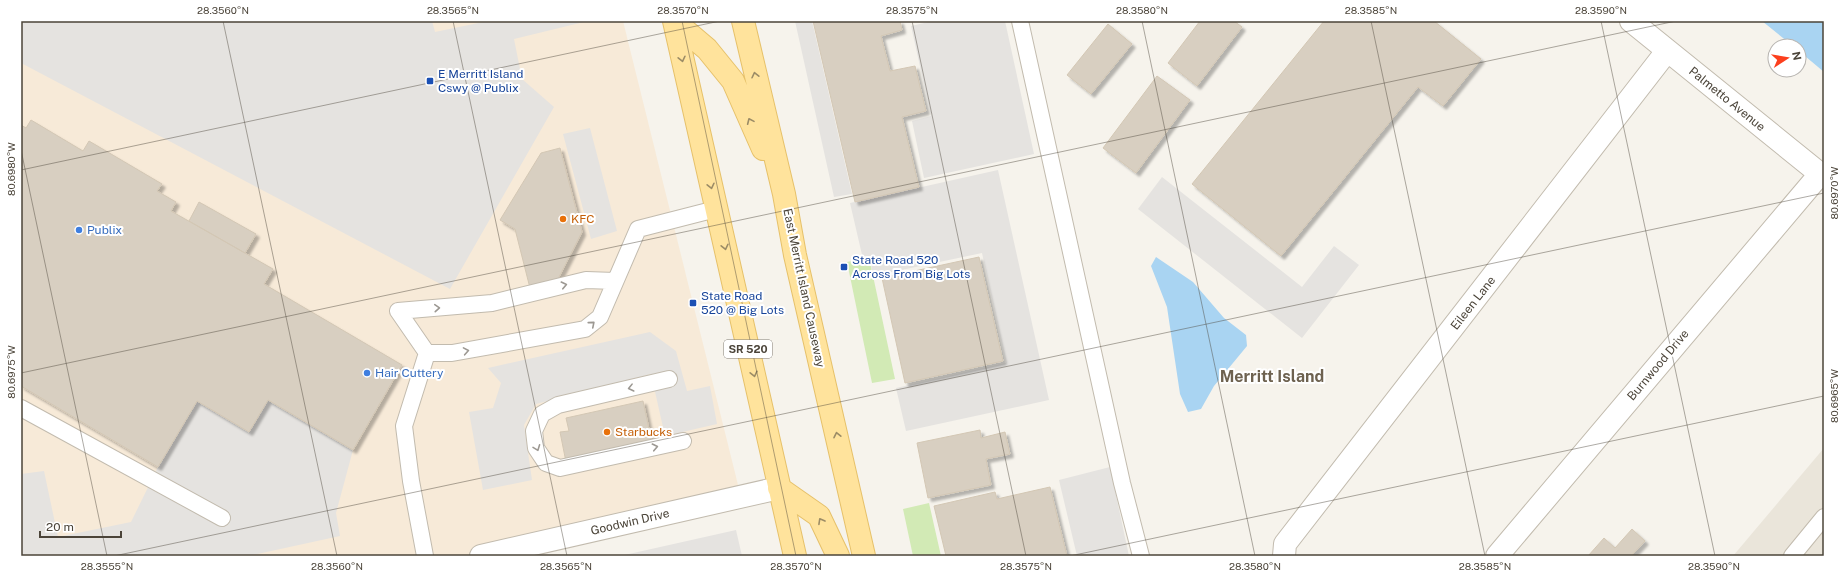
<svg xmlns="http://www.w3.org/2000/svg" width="1845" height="577" font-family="'Public Sans',sans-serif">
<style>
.residential{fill:#eae5da}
.commercial{fill:#f7ead8}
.green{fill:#d2eab5}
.parking{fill:#e5e3e0}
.water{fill:#a9d4f2}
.building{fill:#d8cfc1;stroke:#d3c7b4;filter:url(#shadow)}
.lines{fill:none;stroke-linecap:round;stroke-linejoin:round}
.lane-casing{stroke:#c2bbae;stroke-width:18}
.street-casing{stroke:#c2bbae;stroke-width:24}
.primary-casing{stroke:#e6c16a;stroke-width:24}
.lane{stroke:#fff;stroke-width:16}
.street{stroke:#fff;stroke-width:22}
.primary{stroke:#ffe39c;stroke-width:22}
.oneway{stroke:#9c8c66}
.oneway2{stroke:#9c9892}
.ticks{fill:none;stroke:#4b4439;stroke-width:1;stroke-opacity:0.45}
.transit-dot{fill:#1a4fb4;stroke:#fff;stroke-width:1.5}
.food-dot{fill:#e8710a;stroke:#fff;stroke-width:1.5}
.shop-dot{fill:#3f7fe0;stroke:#fff;stroke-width:1.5}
.labels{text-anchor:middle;stroke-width:4;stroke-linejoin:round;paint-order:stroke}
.shield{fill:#fff;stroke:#817c74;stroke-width:1}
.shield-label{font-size:11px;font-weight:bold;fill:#4b4439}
.transit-label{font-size:12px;fill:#164399;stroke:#fff;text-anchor:start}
.street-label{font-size:12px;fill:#4b4439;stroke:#fff}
.food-label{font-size:12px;fill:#c56008;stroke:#fff;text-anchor:start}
.shop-label{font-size:12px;fill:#366cbe;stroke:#fff;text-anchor:start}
.district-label{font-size:16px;font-weight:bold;fill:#6e6250;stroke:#fff}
.neatline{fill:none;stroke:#4b4439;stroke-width:1.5}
.ticks-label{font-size:10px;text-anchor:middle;fill:#4b4439}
</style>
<defs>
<filter id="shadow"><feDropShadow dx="3.5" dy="3.5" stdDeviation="1" flood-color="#0004"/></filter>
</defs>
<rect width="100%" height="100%" fill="#f6f3ec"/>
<path class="residential" d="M1824 448V556H1733Z"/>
<path class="commercial" d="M21 21H623L741 497 468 556H21Z"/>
<path class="green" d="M869 257 895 379 872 383 847 262Z
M929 503 941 556H913L903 509Z"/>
<path class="parking" d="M21 21H432L435 32 488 21H588L514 39 522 79 554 107 450 289 21 63Z
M795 21H812L852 194 834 197Z
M933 21H1005L1034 154 924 178 912 121 931 116 911 26Z
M590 128 617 231 591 239 563 134Z
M998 170 1049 400 906 431 896 388 1006 363 982 253 873 276 870 258 863 259 850 203Z
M1162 177 1302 287 1334 246 1359 265 1302 338 1138 209Z
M650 332 676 351 687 391 710 386 717 424 665 436 651 374 536 404 524 425 532 480 483 490 469 412 493 408 501 383 488 368Z
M268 400 353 450 336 513 340 536 248 556H21V474L44 471 58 537 131 522 158 467 197 401 249 432Z
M1110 467 1129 556H1077L1059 480Z
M736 530 742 556H620Z"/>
<path class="water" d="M1762 21H1824V72L1799 51V46H1793Z
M1156 257 1193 282 1224 318 1246 335 1247 346 1214 386 1201 409 1188 412 1180 394 1167 307 1151 266Z"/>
<path class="building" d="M813 21H900L902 30 881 36 890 71 915 66 926 111 902 117 919 187 855 202Z
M1200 21H1234L1242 27 1197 86 1168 63Z
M1324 21H1434L1481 59 1443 106 1418 87 1281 256 1192 184Z
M1108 24 1132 44 1091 94 1067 75Z
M1157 76 1190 100 1136 173 1103 148Z
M31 120 83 151 89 141 162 184 157 191 176 202 171 211 273 269 264 284 402 365 353 450 268 400 249 432 197 401 158 467 21 386V125L26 128Z
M560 148 582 232 557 281 530 288 515 229 500 220 541 153Z
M199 202 256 234 245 253 189 221Z
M979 257 1003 361 905 383 882 278Z
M643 401 652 443 566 462 560 432 569 431 566 418Z
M980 430 981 438 1005 432 1010 454 986 459 991 485 928 498 917 443Z
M1050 487 1067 556H946L934 506 995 492 997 499Z
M1632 529 1645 541 1631 556H1588L1604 538 1615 548Z"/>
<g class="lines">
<g class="lane-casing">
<path id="lane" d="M1020 21 1122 483 1141 556
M398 311 492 303 586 280 615 281
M398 311 427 353
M427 353H452L585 329 600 317 638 229 716 209
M669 379 558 405 542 414 534 431 536 448 546 463 560 468 683 441
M21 408 222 518
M425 556 411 481 404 426 427 353
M1792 556 1824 517"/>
</g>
<g class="street-casing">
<path id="street" d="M1631 21 1824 177
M481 556 779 488
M1284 556 1285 544 1667 51
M1497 556 1820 174"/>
</g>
<g class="primary-casing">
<path id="primary" d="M674 21 795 556
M674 21 707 49 733 81 763 149
M743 21 784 194 795 255 864 556
M779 488 819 516 838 556"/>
</g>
<use href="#lane" class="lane"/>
<use href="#street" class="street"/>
<use href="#primary" class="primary"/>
</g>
<defs><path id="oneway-chevron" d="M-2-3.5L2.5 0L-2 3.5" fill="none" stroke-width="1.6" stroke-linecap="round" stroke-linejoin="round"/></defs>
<g class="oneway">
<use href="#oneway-chevron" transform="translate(682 59) rotate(77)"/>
<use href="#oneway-chevron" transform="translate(755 75) rotate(-103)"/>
<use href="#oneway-chevron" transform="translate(750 121) rotate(-114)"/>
<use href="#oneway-chevron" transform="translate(711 186) rotate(77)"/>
<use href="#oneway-chevron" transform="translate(725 247) rotate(77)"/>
<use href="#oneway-chevron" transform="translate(754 374) rotate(77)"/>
<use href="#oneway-chevron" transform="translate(837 435) rotate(-102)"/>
<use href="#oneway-chevron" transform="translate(821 521) rotate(-119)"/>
</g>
<g class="oneway2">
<use href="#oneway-chevron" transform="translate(564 285) rotate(-13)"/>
<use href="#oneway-chevron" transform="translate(437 308) rotate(-4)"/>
<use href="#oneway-chevron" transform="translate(592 324) rotate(-41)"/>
<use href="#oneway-chevron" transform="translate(466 351) rotate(-10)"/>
<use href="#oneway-chevron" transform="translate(631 388) rotate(166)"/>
<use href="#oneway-chevron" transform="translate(655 447) rotate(-12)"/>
<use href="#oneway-chevron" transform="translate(537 448) rotate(69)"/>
</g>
<path class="ticks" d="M223 21 337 556M453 21 567 556M682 21 796 556M912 21 1026 556M1142 21 1255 556M1371 21 1485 556M1601 21 1715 556M21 150 107 556M21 170 720 21M21 373 1676 21M114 556 1824 193M1070 556 1824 396"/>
<g class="transit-dot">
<rect x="426" y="77" width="8" height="8" rx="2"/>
<rect x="840" y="263" width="8" height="8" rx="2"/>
<rect x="689" y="299" width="8" height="8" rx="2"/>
</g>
<g class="food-dot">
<circle cx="563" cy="219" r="4"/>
<circle cx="607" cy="432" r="4"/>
</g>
<g class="shop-dot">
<circle cx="79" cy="230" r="4"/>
<circle cx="367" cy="373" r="4"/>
</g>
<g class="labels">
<rect class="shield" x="724" y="340" width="48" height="18" rx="3"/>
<g class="shield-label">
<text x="748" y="353">SR 520</text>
</g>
<g class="transit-label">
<text x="438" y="78">E Merritt Island<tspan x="438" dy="14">Cswy @ Publix</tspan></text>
<text x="852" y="264">State Road 520<tspan x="852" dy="14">Across From Big Lots</tspan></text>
<text x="701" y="300">State Road<tspan x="701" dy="14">520 @ Big Lots</tspan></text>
</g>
<g class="street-label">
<text transform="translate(1727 99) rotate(39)" y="4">Palmetto Avenue</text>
<text transform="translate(804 288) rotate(78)" y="4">East Merritt Island Causeway</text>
<text transform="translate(1473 303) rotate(-52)" y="4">Eileen Lane</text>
<text transform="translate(1658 365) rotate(-50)" y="4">Burnwood Drive</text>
<text transform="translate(630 522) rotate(-13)" y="4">Goodwin Drive</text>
</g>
<g class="food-label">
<text x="571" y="223">KFC</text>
<text x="615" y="436">Starbucks</text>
</g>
<g class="shop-label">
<text x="87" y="234">Publix</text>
<text x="375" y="377">Hair Cuttery</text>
</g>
<g class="district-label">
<text x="1272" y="382">Merritt Island</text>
</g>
</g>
<rect width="1845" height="577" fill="none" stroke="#ffffff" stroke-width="44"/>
<g transform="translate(1787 58) rotate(78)"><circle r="19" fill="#ffffff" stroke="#b7b4b0"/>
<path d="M0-3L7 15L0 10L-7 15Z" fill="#fc3f1d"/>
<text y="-6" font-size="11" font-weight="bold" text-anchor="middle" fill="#4b4439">N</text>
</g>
<path d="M40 531v6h81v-6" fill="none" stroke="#4b4439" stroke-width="2"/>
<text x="46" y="531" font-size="12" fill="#4b4439" stroke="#ffffff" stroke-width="3" paint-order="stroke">20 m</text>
<rect x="22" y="22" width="1801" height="533" class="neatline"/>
<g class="ticks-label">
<text x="223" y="14">28.3560°N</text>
<text x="453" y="14">28.3565°N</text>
<text x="683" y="14">28.3570°N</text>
<text x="912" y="14">28.3575°N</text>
<text x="1142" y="14">28.3580°N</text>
<text x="1371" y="14">28.3585°N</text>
<text x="1601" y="14">28.3590°N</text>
<text transform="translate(11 169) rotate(-90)" y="4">80.6980°W</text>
<text transform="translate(1834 193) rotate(-90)" y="4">80.6970°W</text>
<text transform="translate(11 372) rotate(-90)" y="4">80.6975°W</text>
<text transform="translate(1834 396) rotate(-90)" y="4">80.6965°W</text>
<text x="107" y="570">28.3555°N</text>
<text x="337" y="570">28.3560°N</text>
<text x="566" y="570">28.3565°N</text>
<text x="796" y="570">28.3570°N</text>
<text x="1026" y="570">28.3575°N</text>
<text x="1255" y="570">28.3580°N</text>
<text x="1485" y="570">28.3585°N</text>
<text x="1714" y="570">28.3590°N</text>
</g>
</svg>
